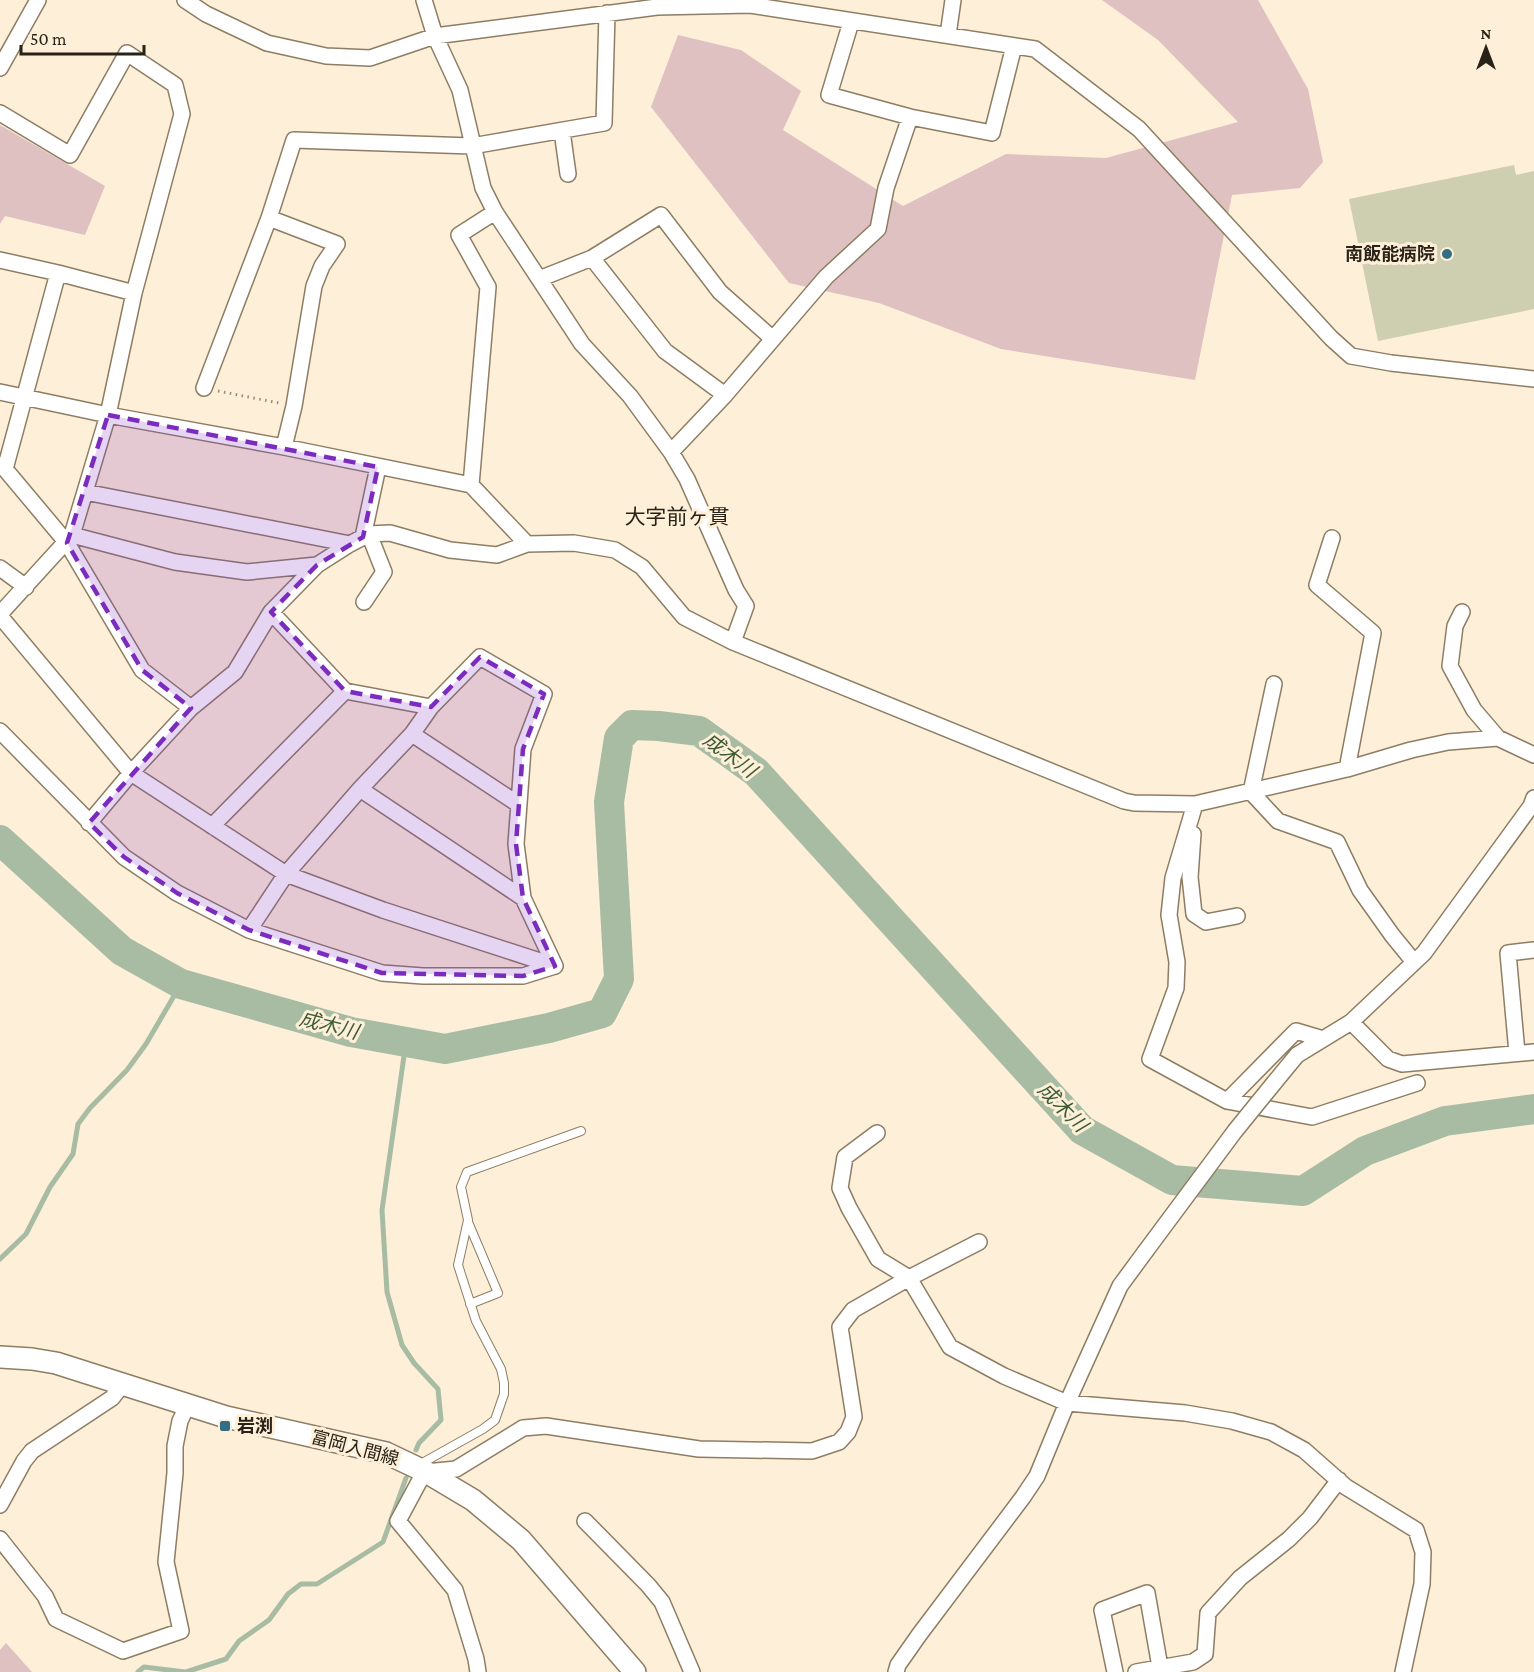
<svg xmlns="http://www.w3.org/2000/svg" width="1534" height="1672" font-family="'Crimson Pro','Noto Sans JP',serif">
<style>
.green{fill:#dfc1c1}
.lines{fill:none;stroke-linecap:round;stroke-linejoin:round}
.stream{stroke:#a8bca3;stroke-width:5}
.river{stroke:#a8bca3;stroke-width:30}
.building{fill:#cecfb1}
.service-casing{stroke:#8d7d63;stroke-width:10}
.minor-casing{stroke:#8d7d63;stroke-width:18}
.secondary-casing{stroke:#8d7d63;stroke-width:24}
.path{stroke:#968b79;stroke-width:3;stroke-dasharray:1.5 4.5;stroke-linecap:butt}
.service{stroke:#fff;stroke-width:8}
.minor{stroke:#fff;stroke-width:15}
.secondary{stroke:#fff;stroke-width:21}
.minor-bridge-casing{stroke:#8d7d63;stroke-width:18;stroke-linecap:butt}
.minor-bridge{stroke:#fff;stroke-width:15}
.marked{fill:#7b2cbf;fill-opacity:0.2;stroke:#7b2cbf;stroke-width:4.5;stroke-dasharray:12 8;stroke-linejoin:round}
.poi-dot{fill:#346d86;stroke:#feefd8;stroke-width:2}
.labels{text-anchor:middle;stroke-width:6;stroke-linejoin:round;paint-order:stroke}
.poi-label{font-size:18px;font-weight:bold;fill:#292217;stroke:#feefd8;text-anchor:end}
.street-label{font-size:18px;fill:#292217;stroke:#feefd8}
.water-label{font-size:20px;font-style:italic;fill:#3d5c36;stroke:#feefd8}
.quarter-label{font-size:21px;fill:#292217;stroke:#feefd8}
</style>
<rect width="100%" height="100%" fill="#feefd8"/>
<path class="green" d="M1102 0H1258L1308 89 1323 162 1300 188 1232 195 1195 380 1001 349 879 303 789 283 651 107 678 35 741 50 801 91 783 130 903 206 1006 154 1106 158 1238 122 1158 40Z
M0 125 105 186 85 235 5 216 0 224Z
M6 1643 32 1672H0V1650Z"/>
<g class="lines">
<path class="stream" d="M406 1042 382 1210 387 1292 402 1345 414 1363 438 1389 441 1420 419 1443 416 1450
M0 1259 26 1234 50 1187 73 1154 78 1124 90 1108 127 1070 146 1044 181 984
M138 1672 144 1667 185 1672
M186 1672 226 1659 239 1641 269 1620 288 1594 301 1584H317L383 1542 406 1478"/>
<path class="river" d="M0 840 122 951 181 984 351 1032 445 1049 549 1028 602 1013 619 979 609 802 619 738 632 725 659 726 699 731 756 772 1082 1130 1172 1180 1303 1191 1365 1151 1445 1121 1534 1109"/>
</g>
<path class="building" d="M1514 165 1516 175 1534 171V309L1378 341 1349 199Z"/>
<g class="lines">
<g class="service-casing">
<path id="service" d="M468 1222 498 1293 470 1304
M417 1466 483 1429 495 1420 504 1394V1383L501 1369 476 1321 458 1265 468 1220 461 1187 467 1172 581 1131"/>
</g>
<g class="minor-casing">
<path id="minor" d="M185 0 206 14 267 43 326 56 370 58 435 36 657 7 750 5 1035 49 1139 129 1331 338 1351 356 1391 363 1534 379
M424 0 435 36 460 90 483 188 495 212 582 344 630 396 671 452 687 479 736 590 746 606 733 642
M851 22 829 95 910 117 992 133 1014 46
M948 35 953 0
M0 68 38 0
M0 113 70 155 127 53 175 85 182 114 134 293 108 415 72 535 0 614
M562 131 568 174
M269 218 337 244 322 266 314 286 294 406 284 447
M592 258 665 351 725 395
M0 260 58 273 134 293
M539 279 592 258 661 215 720 292 773 339
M204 388 269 218 294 140 472 146 604 123 607 13
M0 392 108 415 284 447 471 485 527 544
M671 452 725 395 826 277 878 229 886 188 910 117
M0 465 5 469 67 543 142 670 191 708
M5 469 58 273
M471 485 488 287 459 235 495 212
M85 492 350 544
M72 535 175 562 247 572 317 565
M363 537 378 467
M1332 538 1317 585 1373 633 1347 769
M0 568 26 587
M364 602 384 572 369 534
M271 612 345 691 431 707
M1462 612 1455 626 1450 666 1474 710 1498 738
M0 616 131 773 286 874 383 910 555 966
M1274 684 1251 792 1278 821 1337 842 1360 890 1392 935 1414 962
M0 731 124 857 177 893 249 930 382 973 423 976H523L555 966
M412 734 518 804
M360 789 523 898
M1195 804 1173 878 1169 915 1177 962 1176 988 1150 1059 1227 1101 1296 1031 1323 1039
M89 823 131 773 191 708 235 672 271 612 317 565 350 544 369 534 390 533 450 550 497 555 527 544 574 543 615 550 642 567 684 617 733 642 1124 801 1134 803 1195 804 1347 769 1411 750 1448 742 1498 738 1534 755
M212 826 345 691
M1193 834 1190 877 1194 914 1206 922 1237 916
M249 930 286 874 360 789 412 734 431 707 480 657 544 694 523 749 516 844 523 898 555 966
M1351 1022 1388 1059 1402 1064 1534 1052
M1517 1053 1508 953 1534 950
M1274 1083 1297 1055 1351 1022 1424 953 1531 806 1534 798
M1227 1101 1312 1117 1417 1083
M877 1133 845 1157 840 1188 849 1208 878 1259 909 1278 950 1347 1004 1376 1067 1403 1185 1413 1232 1421 1271 1432 1304 1450 1346 1487 1416 1530 1423 1552 1422 1584 1403 1672
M0 1505 24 1461 32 1451 112 1398 123 1384
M585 1521 648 1585 662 1602 692 1672
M0 1539 45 1596 56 1619 123 1651 181 1631 166 1562 175 1473V1446L180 1421 188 1404
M478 1672 476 1659 455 1590 398 1521 420 1480 426 1472 456 1469 523 1428 546 1426 699 1449 812 1451 839 1442 848 1432 854 1417 840 1327 853 1310 909 1278 979 1242
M896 1672 898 1665 919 1635 1023 1497 1037 1476 1067 1403 1120 1286 1145 1252
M1115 1672 1102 1610 1147 1593 1160 1667
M1136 1672 1193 1662 1205 1654 1208 1613 1240 1578 1289 1539 1310 1518 1339 1480"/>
</g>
<g class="secondary-casing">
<path id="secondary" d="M0 1357 32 1359 56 1363 226 1417 386 1453 426 1472 473 1500 521 1540 635 1672"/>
</g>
<path class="path" d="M218 391 279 403"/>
<use href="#service" class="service"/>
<use href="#minor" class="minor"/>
<use href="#secondary" class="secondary"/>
<g class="minor-bridge-casing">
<path id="minor-bridge" d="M1145 1252 1235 1131 1274 1083"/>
</g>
<use href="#minor-bridge" class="minor-bridge"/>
</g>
<path class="marked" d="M108 415 378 467 363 537 317 565 271 612 345 691 431 707 480 657 544 694 523 749 516 844 523 898 555 966 523 976 382 973 249 930 177 893 124 857 89 823 191 708 142 670 67 543Z"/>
<g class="poi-dot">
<circle cx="1447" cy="254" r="6"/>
<rect x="219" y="1420" width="12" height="12" rx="3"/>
</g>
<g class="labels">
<g class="poi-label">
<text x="1435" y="260">南飯能病院</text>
<text x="237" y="1432" text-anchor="start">岩渕</text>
</g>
<g class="street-label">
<text transform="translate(355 1448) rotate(15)" y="6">富岡入間線</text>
</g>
<g class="water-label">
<text transform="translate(730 755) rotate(37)" y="7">成木川</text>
<text transform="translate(329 1025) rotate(14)" y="7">成木川</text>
<text transform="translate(1063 1107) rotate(45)" y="7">成木川</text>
</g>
<g class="quarter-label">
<text x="677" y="524">大字前ヶ貫</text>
</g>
</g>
<g transform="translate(1486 48)" stroke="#feefd8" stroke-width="4.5" paint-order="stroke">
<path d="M0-4.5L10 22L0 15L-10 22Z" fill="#292217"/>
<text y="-9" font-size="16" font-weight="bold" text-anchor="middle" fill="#292217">N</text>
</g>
<path d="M21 45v9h123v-9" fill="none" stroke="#292217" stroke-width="3"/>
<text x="30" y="45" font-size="18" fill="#292217" stroke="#feefd8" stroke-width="4.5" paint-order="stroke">50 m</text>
</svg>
